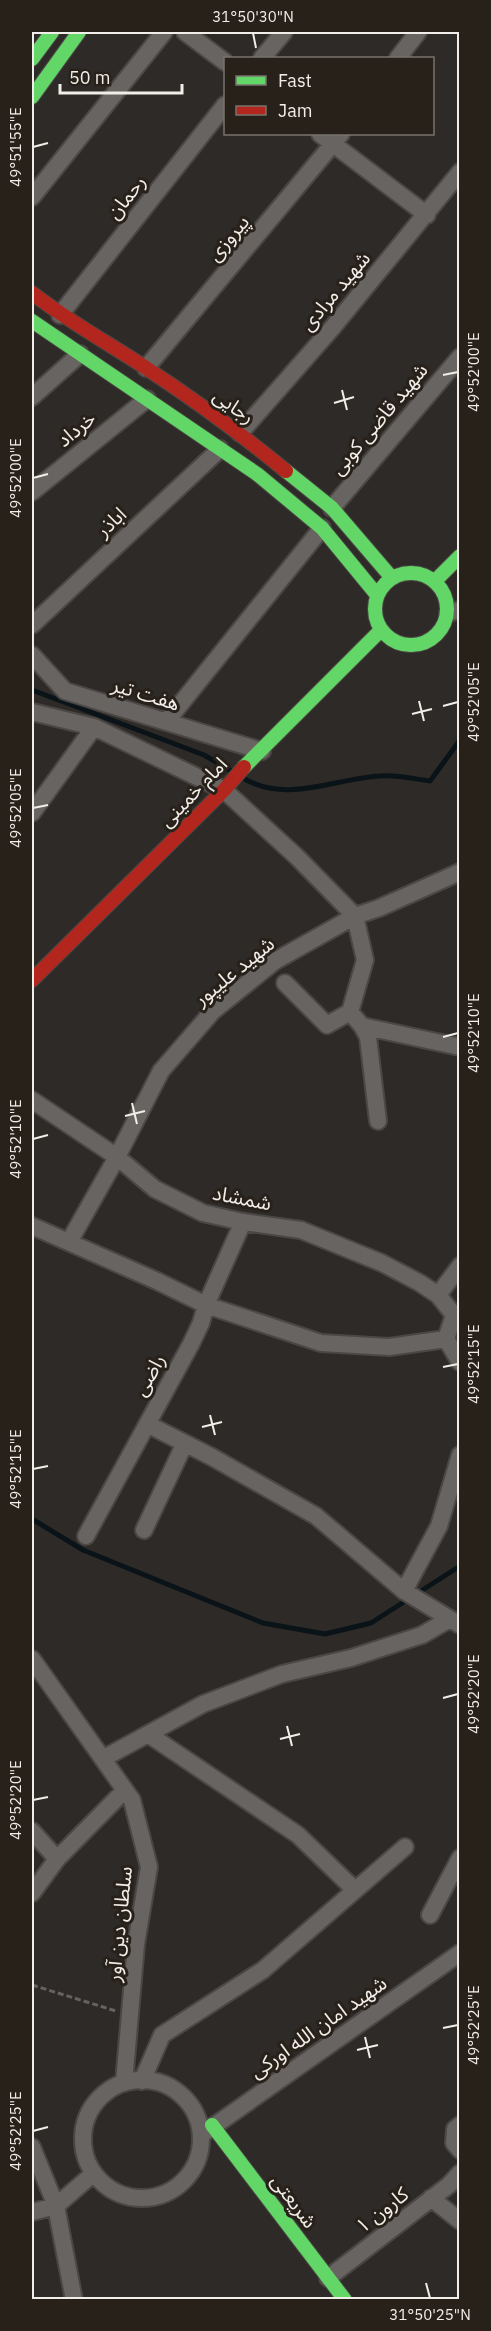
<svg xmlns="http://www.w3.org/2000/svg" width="491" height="2331" font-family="'IBM Plex Sans','Noto Sans Arabic',sans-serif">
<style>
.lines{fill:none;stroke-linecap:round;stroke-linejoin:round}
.stream{stroke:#0a1418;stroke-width:5}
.street-casing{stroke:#4a4744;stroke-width:20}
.fast-casing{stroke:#4a4744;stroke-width:16}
.jam-casing{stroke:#4a4744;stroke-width:16}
.path{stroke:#656260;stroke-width:3;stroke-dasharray:6 3;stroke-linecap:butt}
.street{stroke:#676461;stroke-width:16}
.fast{stroke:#63d668;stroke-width:14}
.jam{stroke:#b3261e;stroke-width:14}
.ticks{fill:none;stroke:#f1ede8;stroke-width:2}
.labels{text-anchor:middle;stroke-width:6;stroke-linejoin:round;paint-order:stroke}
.street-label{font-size:20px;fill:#f1ede8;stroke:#27211a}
.neatline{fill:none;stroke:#f1ede8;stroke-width:2}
.ticks-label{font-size:15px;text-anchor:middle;fill:#f1ede8}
</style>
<rect width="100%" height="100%" fill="#2e2a27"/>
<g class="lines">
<path class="stream" d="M32 690 204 755 233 772
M243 778C286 804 333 779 379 776 395 774 414 779 430 781L460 740
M32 1519 83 1550 263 1623 325 1634 371 1623 460 1566"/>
<g class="street-casing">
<path id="street" d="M185 32 225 62
M262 58 284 32
M398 58 418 32
M320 134 427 215
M32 197 164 32
M60 315 225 105
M146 368 341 134
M32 397 80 354
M240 433 333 327 460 172
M32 492 147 399
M332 508 460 357
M448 613 460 610
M32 625 220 449
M32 655 65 691 262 751
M32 712 94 727 32 813
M166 722 322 528
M94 727 224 790 297 857 355 916 365 960 350 1012 327 1025 285 983
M350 1012 362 1026 368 1037 378 1121
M362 1026 460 1047
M32 1100 117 1157 155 1189 203 1213 243 1222 301 1230 382 1263 420 1283 438 1295 454 1315
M32 1226 157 1281 206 1305 321 1343 389 1347 446 1339
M69 1242 117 1157 161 1071 213 1011 275 961 355 916 379 908 460 872
M438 1295 460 1266
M454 1315 446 1339 460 1362
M147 1424 212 1457 316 1516 404 1591 460 1625
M144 1530 184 1445
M86 1536 191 1344 201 1323 206 1305 243 1222
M404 1591 439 1526 460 1455
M32 1659 132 1800 149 1867 136 1944 124 2083
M148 1734 298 1835 354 1889
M104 1758 203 1704 282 1674 351 1658 422 1635 448 1620
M32 1831 57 1859
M32 1893 57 1859 125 1790
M430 1915 460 1858
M83 2139a59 59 0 1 1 118 0a59 59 0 1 1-118 0Z
M142 2081 162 2035 263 1970 405 1847
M460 2125 455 2129 454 2143 460 2150
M204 2133 460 1953
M32 2147 56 2206 74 2300
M431 2198 460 2221
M32 2212 56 2206 94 2173
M328 2278 449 2185 460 2173"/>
</g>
<g class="fast-casing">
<path id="fast" d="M32 59 52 32
M32 97 79 32
M32 321 257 474 322 528 377 595
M286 471 332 508 392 578
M375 609a36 36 0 1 1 72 0a36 36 0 1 1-72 0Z
M435 581 460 556
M244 767 381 630
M212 2125 345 2300"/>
</g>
<g class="jam-casing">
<path id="jam" d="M32 293C68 321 108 343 146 368 195 400 241 434 286 471
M32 980 224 790 244 767"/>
</g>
<path class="path" d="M32 1985 116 2011"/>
<use href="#street" class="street"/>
<use href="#fast" class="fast"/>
<use href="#jam" class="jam"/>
</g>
<path class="ticks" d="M253 33 256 48M33 147 48 143M443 375 458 372M342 390 347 410M334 403 354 397M33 478 48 474M419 701 424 721M443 706 458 702M412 714 432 709M33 808 48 805M443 1037 458 1033M132 1103 137 1124M125 1116 145 1111M33 1139 48 1135M443 1367 458 1364M210 1415 215 1435M202 1427 222 1422M33 1469 48 1466M443 1698 458 1694M287 1726 292 1746M280 1739 300 1734M33 1800 48 1797M443 2028 458 2025M365 2037 370 2058M357 2050 378 2045M33 2131 48 2127M426 2283 430 2298"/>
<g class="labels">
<g class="street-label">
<text transform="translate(126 197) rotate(-52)" y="7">رحمان</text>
<text transform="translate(228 238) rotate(-50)" y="7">پیروزی</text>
<text transform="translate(335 291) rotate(-50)" y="7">شهید مرادی</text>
<text transform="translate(234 406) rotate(35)" y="7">رجایی</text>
<text transform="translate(379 419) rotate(-50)" y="7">شهید قاضی کوبی</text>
<text transform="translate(76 429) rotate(-39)" y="7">خرداد</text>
<text transform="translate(111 522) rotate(-43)" y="7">اباذر</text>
<text transform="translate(146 694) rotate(17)" y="7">هفت تیر</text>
<text transform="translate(193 792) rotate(-46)" y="7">امام خمینی</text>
<text transform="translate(234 971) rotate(-39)" y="7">شهید علیپور</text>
<text transform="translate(242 1198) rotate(11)" y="7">شمشاد</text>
<text transform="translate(149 1375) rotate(-61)" y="7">راضی</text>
<text transform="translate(119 1924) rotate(-84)" y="7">سلطان دین آور</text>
<text transform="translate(318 2027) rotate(-35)" y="7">شهید امان الله اورکی</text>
<text transform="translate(294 2201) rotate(53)" y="7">شریعتی</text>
<text transform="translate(382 2210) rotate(-38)" y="7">کارون ۱</text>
</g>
</g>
<rect width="491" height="2331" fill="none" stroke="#27211a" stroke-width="66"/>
<rect x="224" y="57" width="210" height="78" fill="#27211a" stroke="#78736c" stroke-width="1.5"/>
<rect x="236" y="76" width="30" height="9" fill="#63d668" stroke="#78736c" stroke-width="1.5"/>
<text x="278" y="87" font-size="18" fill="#f1ede8">Fast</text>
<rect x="236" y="106" width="30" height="9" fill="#b3261e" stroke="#78736c" stroke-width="1.5"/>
<text x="278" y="117" font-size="18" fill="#f1ede8">Jam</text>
<path d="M60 84v9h122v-9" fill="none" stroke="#f1ede8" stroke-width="3"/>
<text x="69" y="84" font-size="18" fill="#f1ede8" stroke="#27211a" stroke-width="4.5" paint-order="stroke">50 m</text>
<rect x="33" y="33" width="425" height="2265" class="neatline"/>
<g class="ticks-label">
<text x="253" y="22">31°50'30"N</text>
<text transform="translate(16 147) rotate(-90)" y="5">49°51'55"E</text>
<text transform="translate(474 372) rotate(-90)" y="5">49°52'00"E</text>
<text transform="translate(16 478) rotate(-90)" y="5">49°52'00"E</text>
<text transform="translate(474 702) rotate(-90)" y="5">49°52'05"E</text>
<text transform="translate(16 808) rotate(-90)" y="5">49°52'05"E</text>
<text transform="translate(474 1033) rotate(-90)" y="5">49°52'10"E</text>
<text transform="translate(16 1139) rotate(-90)" y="5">49°52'10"E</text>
<text transform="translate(474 1364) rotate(-90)" y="5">49°52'15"E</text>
<text transform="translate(16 1469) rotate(-90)" y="5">49°52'15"E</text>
<text transform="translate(474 1694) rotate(-90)" y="5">49°52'20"E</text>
<text transform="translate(16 1800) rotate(-90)" y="5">49°52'20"E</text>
<text transform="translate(474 2025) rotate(-90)" y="5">49°52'25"E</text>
<text transform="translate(16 2131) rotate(-90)" y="5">49°52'25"E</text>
<text x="430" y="2320">31°50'25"N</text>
</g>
</svg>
